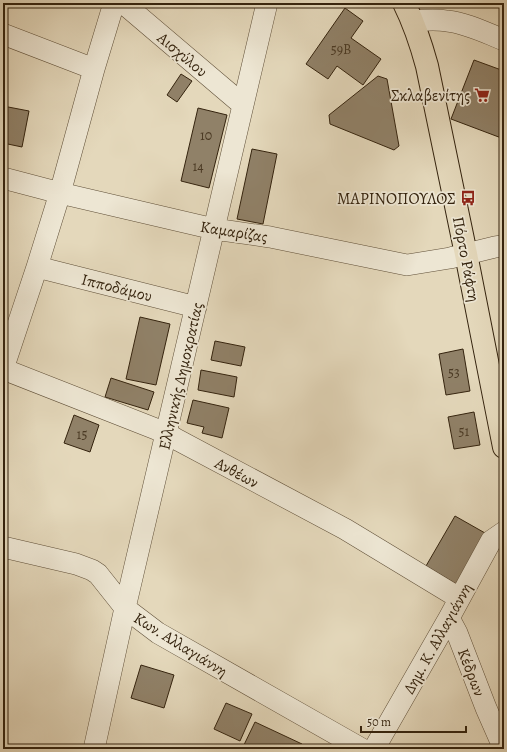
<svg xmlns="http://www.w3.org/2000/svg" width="507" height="752" font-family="Alegreya,serif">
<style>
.building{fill:#908168;stroke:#34230e}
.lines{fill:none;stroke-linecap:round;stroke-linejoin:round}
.minor-casing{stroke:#605039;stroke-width:22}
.major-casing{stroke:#34230e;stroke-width:24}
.minor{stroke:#ede6d3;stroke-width:21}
.major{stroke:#e4d8bb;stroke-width:22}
.labels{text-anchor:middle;stroke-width:3.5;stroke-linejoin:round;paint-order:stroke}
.number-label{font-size:14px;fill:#4b3a24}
.street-label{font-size:16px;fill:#34230e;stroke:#ede6d3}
.poi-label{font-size:16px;fill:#34230e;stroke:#ede6d3;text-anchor:end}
</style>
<rect width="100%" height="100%" fill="#e4d8bb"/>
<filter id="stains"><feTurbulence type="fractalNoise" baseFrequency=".005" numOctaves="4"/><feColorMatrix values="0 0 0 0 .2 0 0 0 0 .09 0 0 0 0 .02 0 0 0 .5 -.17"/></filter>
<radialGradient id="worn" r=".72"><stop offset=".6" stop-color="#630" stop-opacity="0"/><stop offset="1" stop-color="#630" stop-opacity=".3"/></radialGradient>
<path class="building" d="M345 8 363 21 351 38 381 59 363 85 337 66 328 79 306 64Z
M474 60 504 71V139L451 119Z
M181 74 192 81 177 102 167 95Z
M378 76 387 79 399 146 394 150 330 124 329 115Z
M3 106 29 111 22 147 3 143Z
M198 108 227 115 209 188 181 181Z
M252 149 277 154 263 224 237 219Z
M140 317 170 324 156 385 126 379Z
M215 341 245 347 241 366 211 360Z
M463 349 470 391 446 395 439 354Z
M201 370 237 377 234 397 198 390Z
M111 378 154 392 148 410 105 397Z
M193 400 229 408 222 438 202 433 204 427 187 423Z
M474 412 480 445 454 449 448 417Z
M74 415 99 425 90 452 64 443Z
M455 516 485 533 456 584 426 566Z
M141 665 174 675 164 708 131 698Z
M226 703 252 714 240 741 214 729Z
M255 722 302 744 300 749H242Z"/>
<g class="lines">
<g class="minor-casing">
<path id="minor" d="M123 3 243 105
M412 21C424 20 436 19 447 21 467 23 486 33 504 40
M3 34 94 69
M3 178 60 193 214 229 270 237 407 265 450 258 495 247 502 246 504 247
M37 267 196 307
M3 369 166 433 176 439 345 529 459 598
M3 369 37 267 60 193 94 69 114 3
M3 547 76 564 92 570 98 574 125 608 158 633 362 749
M449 618 457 633 486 708 504 749
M94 749 125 608 267 3
M374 749 449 618 491 541 504 532"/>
</g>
<g class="major-casing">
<path id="major" d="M404 3C414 23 421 44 427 66L466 254 504 447"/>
</g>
<use href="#minor" class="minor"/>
<use href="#major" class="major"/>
</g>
<defs>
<g id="supermarket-bare" transform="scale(1.2)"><path d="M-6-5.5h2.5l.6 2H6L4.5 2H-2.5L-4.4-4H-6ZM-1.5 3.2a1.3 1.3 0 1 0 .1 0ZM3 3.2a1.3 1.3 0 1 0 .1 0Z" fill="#8f2418" stroke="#ede6d3" stroke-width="2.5" paint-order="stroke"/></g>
<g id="bus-bare" transform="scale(1.2)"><path d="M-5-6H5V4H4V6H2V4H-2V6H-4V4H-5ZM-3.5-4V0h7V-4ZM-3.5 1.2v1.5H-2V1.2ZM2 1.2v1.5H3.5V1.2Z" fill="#8f2418" stroke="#ede6d3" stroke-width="2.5" paint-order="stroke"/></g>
</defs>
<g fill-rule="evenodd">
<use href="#supermarket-bare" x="482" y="95"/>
<use href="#bus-bare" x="468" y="198"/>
</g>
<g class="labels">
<g class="number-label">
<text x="341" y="54">59Β</text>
<text x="206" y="140">10</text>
<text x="198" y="171">14</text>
<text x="454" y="377">53</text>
<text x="464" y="436">51</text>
<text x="82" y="439">15</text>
</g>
<g class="street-label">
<text transform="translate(183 54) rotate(40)" y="6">Αισχύλου</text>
<text transform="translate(234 231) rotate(9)" y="6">Καμαρίζας</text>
<text transform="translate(467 259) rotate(79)" y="6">Πόρτο Ράφτη</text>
<text transform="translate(117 287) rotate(14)" y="6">Ιπποδάμου</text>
<text transform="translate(180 376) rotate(-77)" y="6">Ελληνικής Δημοκρατίας</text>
<text transform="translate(237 472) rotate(28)" y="6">Ανθέων</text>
<text transform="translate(437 638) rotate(-61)" y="6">Δημ. Κ. Αλλαγιάννη</text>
<text transform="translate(181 644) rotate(32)" y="6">Κων. Αλλαγιάννη</text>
<text transform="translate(472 672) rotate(69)" y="6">Κέδρων</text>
</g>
<g class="poi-label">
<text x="470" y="101">Σκλαβενίτης</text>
<text x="456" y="204">ΜΑΡΙΝΟΠΟΥΛΟΣ</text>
</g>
</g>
<rect width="507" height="752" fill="none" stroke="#e4d8bb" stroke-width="16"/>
<rect x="4" y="4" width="499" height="744" fill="none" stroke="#34230e" stroke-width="2"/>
<rect x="8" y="8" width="491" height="736" fill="none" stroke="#34230e"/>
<path d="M361 726v6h105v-6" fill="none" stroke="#34230e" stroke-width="2"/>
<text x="367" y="726" font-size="12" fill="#34230e" stroke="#ede6d3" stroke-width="3" paint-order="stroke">50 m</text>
<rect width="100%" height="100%" filter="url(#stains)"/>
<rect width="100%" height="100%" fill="url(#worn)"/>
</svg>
